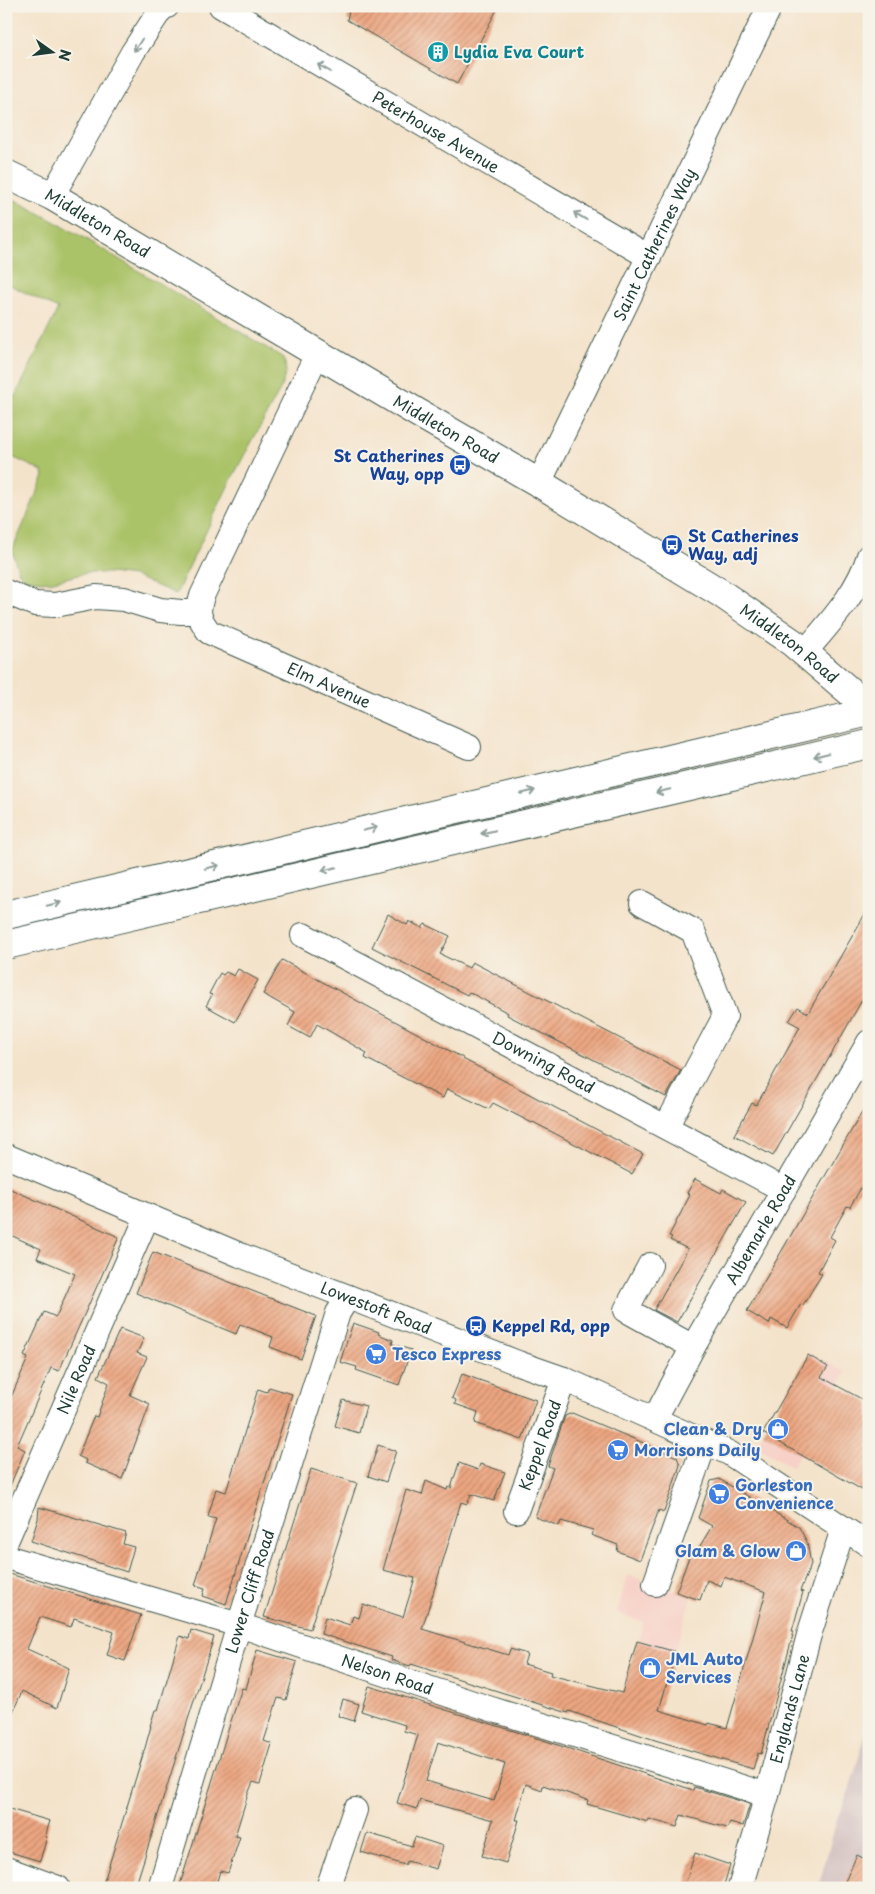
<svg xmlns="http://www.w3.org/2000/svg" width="875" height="1894" font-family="'Playpen Sans',sans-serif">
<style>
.built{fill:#f7d1c8}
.industrial{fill:#d2bfc0}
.green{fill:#aac267;stroke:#64804e}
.building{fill:url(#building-hatch);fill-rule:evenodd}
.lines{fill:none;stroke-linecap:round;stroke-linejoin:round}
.minor-casing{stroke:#3f564b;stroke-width:26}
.major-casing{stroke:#3f564b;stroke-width:30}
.highway-casing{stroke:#3f564b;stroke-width:30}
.minor{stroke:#fff;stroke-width:24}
.major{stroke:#fff;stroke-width:28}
.highway{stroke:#fff;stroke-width:28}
.oneway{stroke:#8f9e9a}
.labels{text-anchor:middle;stroke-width:4;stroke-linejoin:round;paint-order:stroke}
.culture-label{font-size:16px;font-weight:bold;fill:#0d838f;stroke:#f7f3e8;text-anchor:start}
.street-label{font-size:16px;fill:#1f3d34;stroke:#f7f3e8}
.transit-label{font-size:16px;font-weight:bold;fill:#164399;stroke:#f7f3e8;text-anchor:start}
.shop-label{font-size:16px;font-weight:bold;fill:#366cbe;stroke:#f7f3e8;text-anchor:start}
</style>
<defs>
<pattern id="building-hatch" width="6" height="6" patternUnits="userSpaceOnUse" patternTransform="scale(1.25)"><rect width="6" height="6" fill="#eda681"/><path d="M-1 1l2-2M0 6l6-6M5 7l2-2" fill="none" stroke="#bf886a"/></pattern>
</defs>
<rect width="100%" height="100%" fill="#f7f3e8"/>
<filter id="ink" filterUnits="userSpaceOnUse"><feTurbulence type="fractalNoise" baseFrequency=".02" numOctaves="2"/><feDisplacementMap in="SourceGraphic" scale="10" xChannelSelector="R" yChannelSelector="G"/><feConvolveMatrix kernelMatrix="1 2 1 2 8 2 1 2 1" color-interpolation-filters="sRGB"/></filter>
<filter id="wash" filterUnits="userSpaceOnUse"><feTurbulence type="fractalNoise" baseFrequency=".0096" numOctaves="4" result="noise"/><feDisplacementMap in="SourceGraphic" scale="20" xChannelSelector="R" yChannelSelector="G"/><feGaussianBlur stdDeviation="1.12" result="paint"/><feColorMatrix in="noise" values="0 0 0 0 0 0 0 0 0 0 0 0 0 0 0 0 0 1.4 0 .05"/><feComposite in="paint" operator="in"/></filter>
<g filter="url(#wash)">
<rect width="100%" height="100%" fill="#f4e3cb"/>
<path class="built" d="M809 1353 846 1372 792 1467 756 1446Z
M628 1575 691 1597 663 1695 624 1684 644 1622 617 1613Z"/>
<path class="industrial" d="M868 1726 869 1888H818L838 1816 849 1791Z"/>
<path class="green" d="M6 195 79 235 282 357 285 363 286 372 280 390 231 480 176 594 134 576 109 573H87L49 582 26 579 19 573 12 551 44 476 42 471 6 454V393L15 397 58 309 6 283Z"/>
<g id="blocks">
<path class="building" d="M350 6H499L457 84 347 20Z
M869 907V988L773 1156 734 1135 752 1103 756 1105 761 1097 800 1027 789 1021 798 1007 808 1013Z
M388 914 407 925 409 921 422 928 425 924 450 936 440 954 469 968 472 962 681 1070 666 1097 507 1015 508 1013 469 992 467 995 372 947Z
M282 960 463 1058V1059L643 1154 632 1174 533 1122 532 1123 493 1103 489 1109 447 1089 443 1098 365 1058 367 1053 317 1024 310 1038 288 1026 295 1012 263 994Z
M238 969 258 980 235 1022 206 1006 212 995 209 994 220 973 223 975 226 972 234 976Z
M869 1100V1174L850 1207 847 1206 830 1237 835 1240 818 1272 822 1274 803 1305 801 1304 787 1328 771 1319 769 1324 747 1311Z
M695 1179 721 1193 723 1189 746 1202 677 1322 654 1310 688 1249 670 1240 672 1237 669 1236 690 1195 687 1193Z
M6 1187 119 1237 59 1371 51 1368 17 1446 25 1450 7 1493 6 1409 28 1358 24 1356 44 1312 56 1317 75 1274 37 1258 41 1249 6 1233Z
M153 1252 316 1316 301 1359 270 1347 273 1337 240 1324 236 1334 136 1293Z
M353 1323 379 1332 378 1334 393 1340 392 1344 411 1350 399 1385 356 1370 357 1367 340 1362Z
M120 1329 144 1338 137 1353 147 1357 130 1395 150 1404 122 1479 85 1463 86 1460 78 1456 94 1416 97 1417 109 1383 98 1377Z
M808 1355 828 1367 821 1377 869 1403V1494L763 1433Z
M462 1374 536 1400 522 1440 475 1423 478 1412 455 1404 456 1400 452 1398Z
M269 1387 292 1394 226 1604 203 1596 205 1588 195 1585 216 1519 208 1517 216 1489 226 1492 258 1389 267 1392Z
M343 1400 366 1406 359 1433 335 1426Z
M572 1413 677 1457 680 1465 664 1512 659 1510 640 1560 617 1551 618 1545 591 1535 593 1530 561 1521 559 1526 535 1517 553 1468 548 1466 558 1436 565 1416Z
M378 1445 396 1451 386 1482 368 1476Z
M459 1463 478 1470 480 1464 505 1472 494 1501 471 1494 467 1504 461 1502 422 1629 508 1655 510 1649 527 1654 524 1664 551 1672 550 1675 622 1693 637 1641 676 1652 659 1710 708 1725 709 1723 727 1728 766 1592 724 1577 721 1586 707 1580 700 1600 676 1592 692 1549 697 1551 712 1526 698 1518 711 1481 719 1479 799 1527 807 1542 811 1564 800 1591 803 1592 792 1631H794L761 1754 758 1753 753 1769 655 1740 569 1711 568 1713 411 1664 410 1666 391 1660 392 1657 321 1634 325 1617 350 1625 353 1616 359 1618 363 1604 403 1617 415 1578 383 1570 406 1490 422 1495 426 1481 447 1490 448 1487 451 1488Z
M311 1469 357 1483 310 1629 264 1617Z
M39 1507 126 1533 123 1544 134 1547 127 1572 31 1541 38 1519Z
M10 1574 141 1615 125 1661 107 1655 114 1632 74 1618 71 1627 40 1617 27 1649 69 1668 57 1708 22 1691 6 1728V1585Z
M191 1630 214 1637 135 1888H102L145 1748 151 1726H150L155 1710H158L180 1636 189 1639Z
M257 1650 297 1662 286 1700 278 1698 264 1741 272 1744 260 1784 253 1782 248 1794 235 1836 240 1837 228 1873 220 1871 215 1888H179L230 1724 242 1688 246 1689Z
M369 1686 549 1742 693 1790 694 1787 750 1804 743 1826 730 1822 727 1828 681 1815 677 1827 649 1819 648 1822 587 1804 588 1800 543 1785 542 1790 526 1784 516 1820H519L506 1863 482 1856 493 1820 420 1800 417 1809 397 1803 418 1735 404 1731 405 1725 361 1711ZM438 1742 505 1764 494 1801 426 1781Z
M343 1699 359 1704 354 1721 338 1716Z
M6 1808 50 1821 45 1837H47L40 1861 6 1851Z
M367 1833 412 1846 415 1837 443 1846 436 1869 407 1861 405 1865 361 1852Z
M695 1853 730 1865 723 1888H684Z
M857 1855 869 1861V1888H842Z"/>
</g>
</g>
<g filter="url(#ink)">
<use href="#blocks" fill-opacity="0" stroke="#3f564b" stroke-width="1"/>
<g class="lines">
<g class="minor-casing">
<g id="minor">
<path id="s1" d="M221 6 649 257"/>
<path d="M52 196 133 52 161 9 167 6"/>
<path id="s2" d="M317 354 202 596C197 613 198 617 209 632L469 747"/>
<path id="s3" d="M539 483 770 6"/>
<path d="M6 592 35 604 55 605 96 597 124 599 160 610 181 612H198"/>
<path d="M805 652C830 622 857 594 869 556"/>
<path d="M642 903 693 931 725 1016 666 1127"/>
<path id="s4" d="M303 935 784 1190"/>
<path id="s5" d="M6 1156 240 1255 518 1363 564 1379 729 1453 869 1545"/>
<path d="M650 1265 626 1310 693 1347"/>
<path id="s6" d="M655 1418 693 1347 869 1042"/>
<path id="s7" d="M516 1511 564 1379"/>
<path id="s8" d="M6 1541 147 1217"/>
<path id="s9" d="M6 1557 239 1625 488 1708 767 1795"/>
<path d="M655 1584 705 1442"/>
<path d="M6 1869 58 1888"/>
<path id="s10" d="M160 1888 239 1625 338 1313 348 1297"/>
<path d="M328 1888 355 1810"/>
<path id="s11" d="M740 1888 767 1795 809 1635 843 1529"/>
</g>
</g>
<g class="major-casing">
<g id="major">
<path id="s12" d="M6 174 52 196 418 413 539 483 719 592 793 643 869 708"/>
</g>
</g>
<g class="highway-casing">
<path id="highway" d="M6 915 869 712
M6 945 869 744"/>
</g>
<use href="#minor" class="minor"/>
<use href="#major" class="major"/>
<use href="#highway" class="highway"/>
</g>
<defs><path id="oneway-shaft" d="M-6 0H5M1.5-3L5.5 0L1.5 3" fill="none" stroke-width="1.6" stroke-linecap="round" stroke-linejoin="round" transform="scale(1.25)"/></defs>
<g class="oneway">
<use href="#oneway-shaft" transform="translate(138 45) rotate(123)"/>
<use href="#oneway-shaft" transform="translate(324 68) rotate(-150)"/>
<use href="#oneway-shaft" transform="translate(580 216) rotate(-149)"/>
<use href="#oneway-shaft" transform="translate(821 755) rotate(167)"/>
<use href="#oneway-shaft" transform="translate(663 791) rotate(167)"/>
<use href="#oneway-shaft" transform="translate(528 792) rotate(-13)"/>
<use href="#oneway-shaft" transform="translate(370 829) rotate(-13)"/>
<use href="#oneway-shaft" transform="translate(488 832) rotate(167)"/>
<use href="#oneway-shaft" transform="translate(212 867) rotate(-13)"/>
<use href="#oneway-shaft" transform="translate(329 869) rotate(167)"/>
<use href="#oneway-shaft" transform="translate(54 904) rotate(-13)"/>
</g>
</g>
<defs>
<g id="building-disc" transform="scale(1.125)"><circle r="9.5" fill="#0f9aa8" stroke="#f7f3e8"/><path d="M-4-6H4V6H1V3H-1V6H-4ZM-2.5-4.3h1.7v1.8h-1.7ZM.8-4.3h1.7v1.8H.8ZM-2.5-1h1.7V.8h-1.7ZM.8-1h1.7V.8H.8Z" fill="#fff"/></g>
<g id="bus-disc" transform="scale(1.125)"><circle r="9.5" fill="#1a4fb4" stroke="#f7f3e8"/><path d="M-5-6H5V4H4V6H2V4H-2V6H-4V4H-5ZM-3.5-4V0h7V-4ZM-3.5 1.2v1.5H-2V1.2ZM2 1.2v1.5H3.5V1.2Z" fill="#fff"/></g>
<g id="supermarket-disc" transform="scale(1.125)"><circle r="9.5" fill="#3f7fe0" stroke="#f7f3e8"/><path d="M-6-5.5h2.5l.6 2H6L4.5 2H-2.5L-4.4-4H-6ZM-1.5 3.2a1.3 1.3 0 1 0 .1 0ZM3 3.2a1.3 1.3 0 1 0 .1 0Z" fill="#fff"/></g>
<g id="shop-disc" transform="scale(1.125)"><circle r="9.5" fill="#3f7fe0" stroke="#f7f3e8"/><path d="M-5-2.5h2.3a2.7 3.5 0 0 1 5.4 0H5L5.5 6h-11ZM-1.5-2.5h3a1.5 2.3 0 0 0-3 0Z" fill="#fff"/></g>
</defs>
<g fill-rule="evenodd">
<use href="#building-disc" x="438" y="52"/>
<use href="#bus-disc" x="460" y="465"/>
<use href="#bus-disc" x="672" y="545"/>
<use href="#bus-disc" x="476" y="1326"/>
<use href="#supermarket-disc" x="376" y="1354"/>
<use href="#shop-disc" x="778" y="1429"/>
<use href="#supermarket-disc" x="618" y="1450"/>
<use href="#supermarket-disc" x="719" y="1494"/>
<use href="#shop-disc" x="796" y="1551"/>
<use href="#shop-disc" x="650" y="1668"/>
</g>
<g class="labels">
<g class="culture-label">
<text x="454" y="58">Lydia Eva Court</text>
</g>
<g class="street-label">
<text dy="6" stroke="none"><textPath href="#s1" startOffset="249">Peterhouse Avenue</textPath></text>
<text dy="6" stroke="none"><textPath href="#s12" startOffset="104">Middleton Road</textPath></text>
<text dy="6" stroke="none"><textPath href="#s3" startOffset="265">Saint Catherines Way</textPath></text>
<text dy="6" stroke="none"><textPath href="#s12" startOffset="509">Middleton Road</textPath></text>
<text dy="6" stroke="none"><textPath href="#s12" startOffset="914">Middleton Road</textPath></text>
<text dy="6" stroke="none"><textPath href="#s2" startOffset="438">Elm Avenue</textPath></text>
<text dy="6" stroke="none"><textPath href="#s4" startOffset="272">Downing Road</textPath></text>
<text dy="6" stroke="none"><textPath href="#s6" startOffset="216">Albemarle Road</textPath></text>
<text dy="6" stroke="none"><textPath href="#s5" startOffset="400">Lowestoft Road</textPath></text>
<text dy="6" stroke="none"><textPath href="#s8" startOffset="176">Nile Road</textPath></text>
<text dy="6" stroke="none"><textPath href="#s7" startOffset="70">Keppel Road</textPath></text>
<text dy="6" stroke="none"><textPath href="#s10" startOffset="310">Lower Cliff Road</textPath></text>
<text dy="6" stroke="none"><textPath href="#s9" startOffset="399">Nelson Road</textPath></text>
<text dy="6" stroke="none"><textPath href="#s11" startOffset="186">Englands Lane</textPath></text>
</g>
<g class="transit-label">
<text x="444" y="462" text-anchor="end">St Catherines<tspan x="444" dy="18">Way, opp</tspan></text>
<text x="688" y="542">St Catherines<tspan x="688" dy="18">Way, adj</tspan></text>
<text x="492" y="1332">Keppel Rd, opp</text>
</g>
<g class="shop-label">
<text x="392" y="1360">Tesco Express</text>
<text x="762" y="1435" text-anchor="end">Clean &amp; Dry</text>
<text x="634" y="1456">Morrisons Daily</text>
<text x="735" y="1491">Gorleston<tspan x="735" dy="18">Convenience</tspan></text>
<text x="780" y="1557" text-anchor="end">Glam &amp; Glow</text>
<text x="666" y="1665">JML Auto<tspan x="666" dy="18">Services</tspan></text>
</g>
</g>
<rect width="875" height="1894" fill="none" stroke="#f7f3e8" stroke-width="25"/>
<g transform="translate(52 52) rotate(104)" stroke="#f7f3e8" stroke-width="4" paint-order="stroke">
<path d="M0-4L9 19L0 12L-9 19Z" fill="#1f3d34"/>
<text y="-8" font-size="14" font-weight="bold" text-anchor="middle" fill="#1f3d34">N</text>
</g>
</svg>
